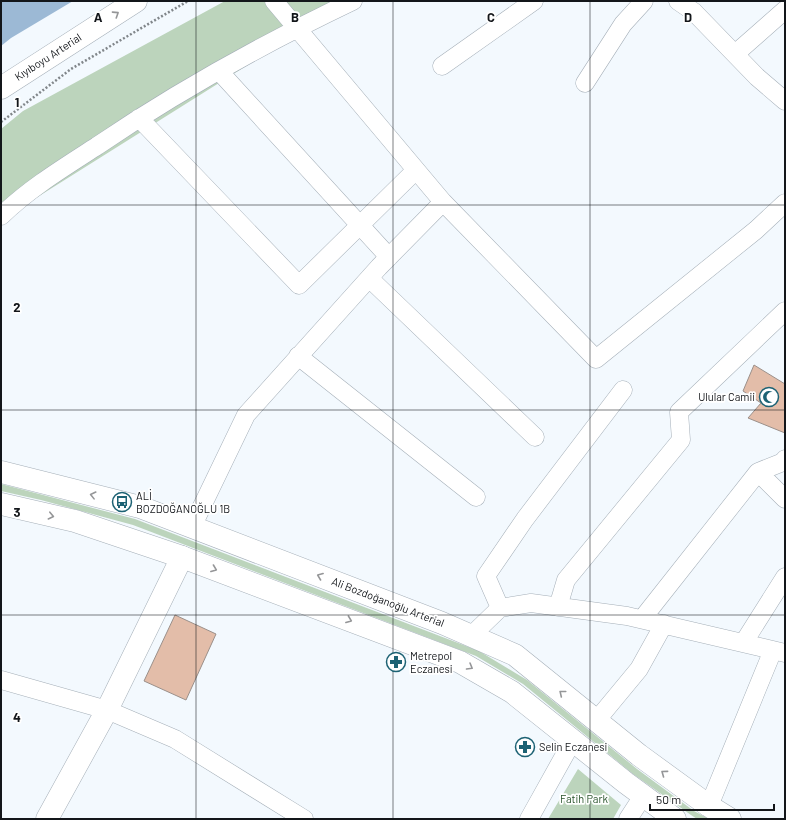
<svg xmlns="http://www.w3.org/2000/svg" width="786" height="820" font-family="Barlow,sans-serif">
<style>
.green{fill:#bcd4bc}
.water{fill:#9cb9d5}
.building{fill:#e3bda9;stroke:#9b908a}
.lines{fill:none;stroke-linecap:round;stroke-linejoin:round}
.minor-casing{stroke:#a5afb8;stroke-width:19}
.tertiary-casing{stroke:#a5afb8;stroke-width:23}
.primary-casing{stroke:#a5afb8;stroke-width:23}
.path{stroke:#81868a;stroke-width:2.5;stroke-dasharray:2 2;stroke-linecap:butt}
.minor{stroke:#fff;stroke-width:18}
.tertiary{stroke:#fff;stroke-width:22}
.primary{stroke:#fff;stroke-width:22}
.oneway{stroke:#959698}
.grid{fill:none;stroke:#13161a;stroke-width:1;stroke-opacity:0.55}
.labels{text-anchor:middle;stroke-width:3.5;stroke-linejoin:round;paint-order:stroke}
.street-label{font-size:11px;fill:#13161a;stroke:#fff}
.poi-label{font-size:11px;fill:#13161a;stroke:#fff;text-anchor:start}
.park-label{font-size:11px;fill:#275229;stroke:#fff}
.grid-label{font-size:13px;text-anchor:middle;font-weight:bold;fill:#13161a;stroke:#fff;stroke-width:3.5;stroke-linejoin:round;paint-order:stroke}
</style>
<rect width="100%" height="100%" fill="#f3f9fe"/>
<path class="green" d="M225 1H359L286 41 1 220V129L23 111Z
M1 484 135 519 479 651 527 680 637 769 694 811 709 819H697L691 815 633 774 523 684 476 656 133 525 41 500 1 491Z
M578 769 621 805 613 819H548Z"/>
<path class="water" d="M1 1H73L11 38 1 46Z"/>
<path class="building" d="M754 365 785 384V433L748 418 761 403 743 391Z
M175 615 216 634 186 700 144 681Z"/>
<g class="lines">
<g class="minor-casing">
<path id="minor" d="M274 1 443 202 596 359 756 230 785 203
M678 1 694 12 757 77 785 101
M735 54 785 10
M442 66 534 1
M219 71 389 257
M585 83 623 24 644 1
M139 118 299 285 416 170
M1 216C30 188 63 168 97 146 178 91 265 43 353 1
M369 278 535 437
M298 356 476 497
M758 472 785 499
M192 527 246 415 379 267 443 202
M558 607 566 580 681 440 679 412 785 311
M500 608 486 576 525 519 623 390
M642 619 758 472 783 462 785 459
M471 636 500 608 531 603 627 616 785 653
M744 642 785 577
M1 680 107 710 175 739 304 819
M596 721 639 669 664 624
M709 806 773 650
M529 819 573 740
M628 819 643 796"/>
</g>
<g class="tertiary-casing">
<path id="tertiary" d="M47 819 107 710 182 557"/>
</g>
<g class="primary-casing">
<path id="primary" d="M1 88 136 1
M1 472 140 507 442 623 515 655 639 755 709 806 730 819
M1 504 75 521 182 557 460 662 512 692 626 783 675 819"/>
</g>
<path class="path" d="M1 122 71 69 188 1"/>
<use href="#minor" class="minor"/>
<use href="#tertiary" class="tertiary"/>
<use href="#primary" class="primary"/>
</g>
<defs><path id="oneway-chevron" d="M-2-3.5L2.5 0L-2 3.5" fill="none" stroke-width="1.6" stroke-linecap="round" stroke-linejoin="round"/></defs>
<g class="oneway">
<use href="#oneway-chevron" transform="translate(116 14) rotate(-33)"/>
<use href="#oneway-chevron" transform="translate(93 495) rotate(-166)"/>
<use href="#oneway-chevron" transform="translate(51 516) rotate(13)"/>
<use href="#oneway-chevron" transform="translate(214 569) rotate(21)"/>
<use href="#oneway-chevron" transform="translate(320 576) rotate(-159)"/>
<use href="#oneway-chevron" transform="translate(349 620) rotate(21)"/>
<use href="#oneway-chevron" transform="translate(470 667) rotate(30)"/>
<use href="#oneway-chevron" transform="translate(562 693) rotate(-141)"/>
<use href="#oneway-chevron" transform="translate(664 773) rotate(-144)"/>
</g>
<path class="grid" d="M196 1V819M393 1V819M590 1V819M1 205H785M1 410H785M1 615H785"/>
<defs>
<g id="mosque-ring" transform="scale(1)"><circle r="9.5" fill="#fff" stroke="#1d6274" stroke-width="1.5"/><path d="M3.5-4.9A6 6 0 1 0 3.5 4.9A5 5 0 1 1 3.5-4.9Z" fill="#1d6274"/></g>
<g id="bus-ring" transform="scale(1)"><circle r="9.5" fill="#fff" stroke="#1d6274" stroke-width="1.5"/><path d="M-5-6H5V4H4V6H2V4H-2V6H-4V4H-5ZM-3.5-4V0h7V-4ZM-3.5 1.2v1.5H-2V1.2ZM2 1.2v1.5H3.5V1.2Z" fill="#1d6274"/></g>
<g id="pharmacy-ring" transform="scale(1)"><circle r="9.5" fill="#fff" stroke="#1d6274" stroke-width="1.5"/><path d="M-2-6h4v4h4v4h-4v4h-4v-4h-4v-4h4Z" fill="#1d6274"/></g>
</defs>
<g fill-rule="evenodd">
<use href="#mosque-ring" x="769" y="397"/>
<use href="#bus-ring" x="122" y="502"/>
<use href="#pharmacy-ring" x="396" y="662"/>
<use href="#pharmacy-ring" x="525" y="747"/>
</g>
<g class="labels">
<g class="street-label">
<text transform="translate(48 57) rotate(-33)" y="4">Kıyıboyu Arterial</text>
<text transform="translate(388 602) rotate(21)" y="4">Ali Bozdoğanoğlu Arterial</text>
</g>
<g class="poi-label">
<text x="755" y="401" text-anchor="end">Ulular Camii</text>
<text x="136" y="500">ALİ<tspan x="136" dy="13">BOZDOĞANOĞLU 1B</tspan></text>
<text x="410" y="660">Metrepol<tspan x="410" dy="13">Eczanesi</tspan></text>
<text x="539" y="751">Selin Eczanesi</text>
</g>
<g class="park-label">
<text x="584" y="803">Fatih Park</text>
</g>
</g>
<g class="grid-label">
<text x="98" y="22">A</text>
<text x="295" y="22">B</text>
<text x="491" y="22">C</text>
<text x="688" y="22">D</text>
<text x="17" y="107">1</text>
<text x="17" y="312">2</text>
<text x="17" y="517">3</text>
<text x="17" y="722">4</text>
</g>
<rect width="786" height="820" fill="none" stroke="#13161a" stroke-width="4"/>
<path d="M650 804v6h124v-6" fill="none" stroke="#13161a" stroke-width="2"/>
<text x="656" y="804" font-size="12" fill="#13161a" stroke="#ffffff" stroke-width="3" paint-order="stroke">50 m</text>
</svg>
